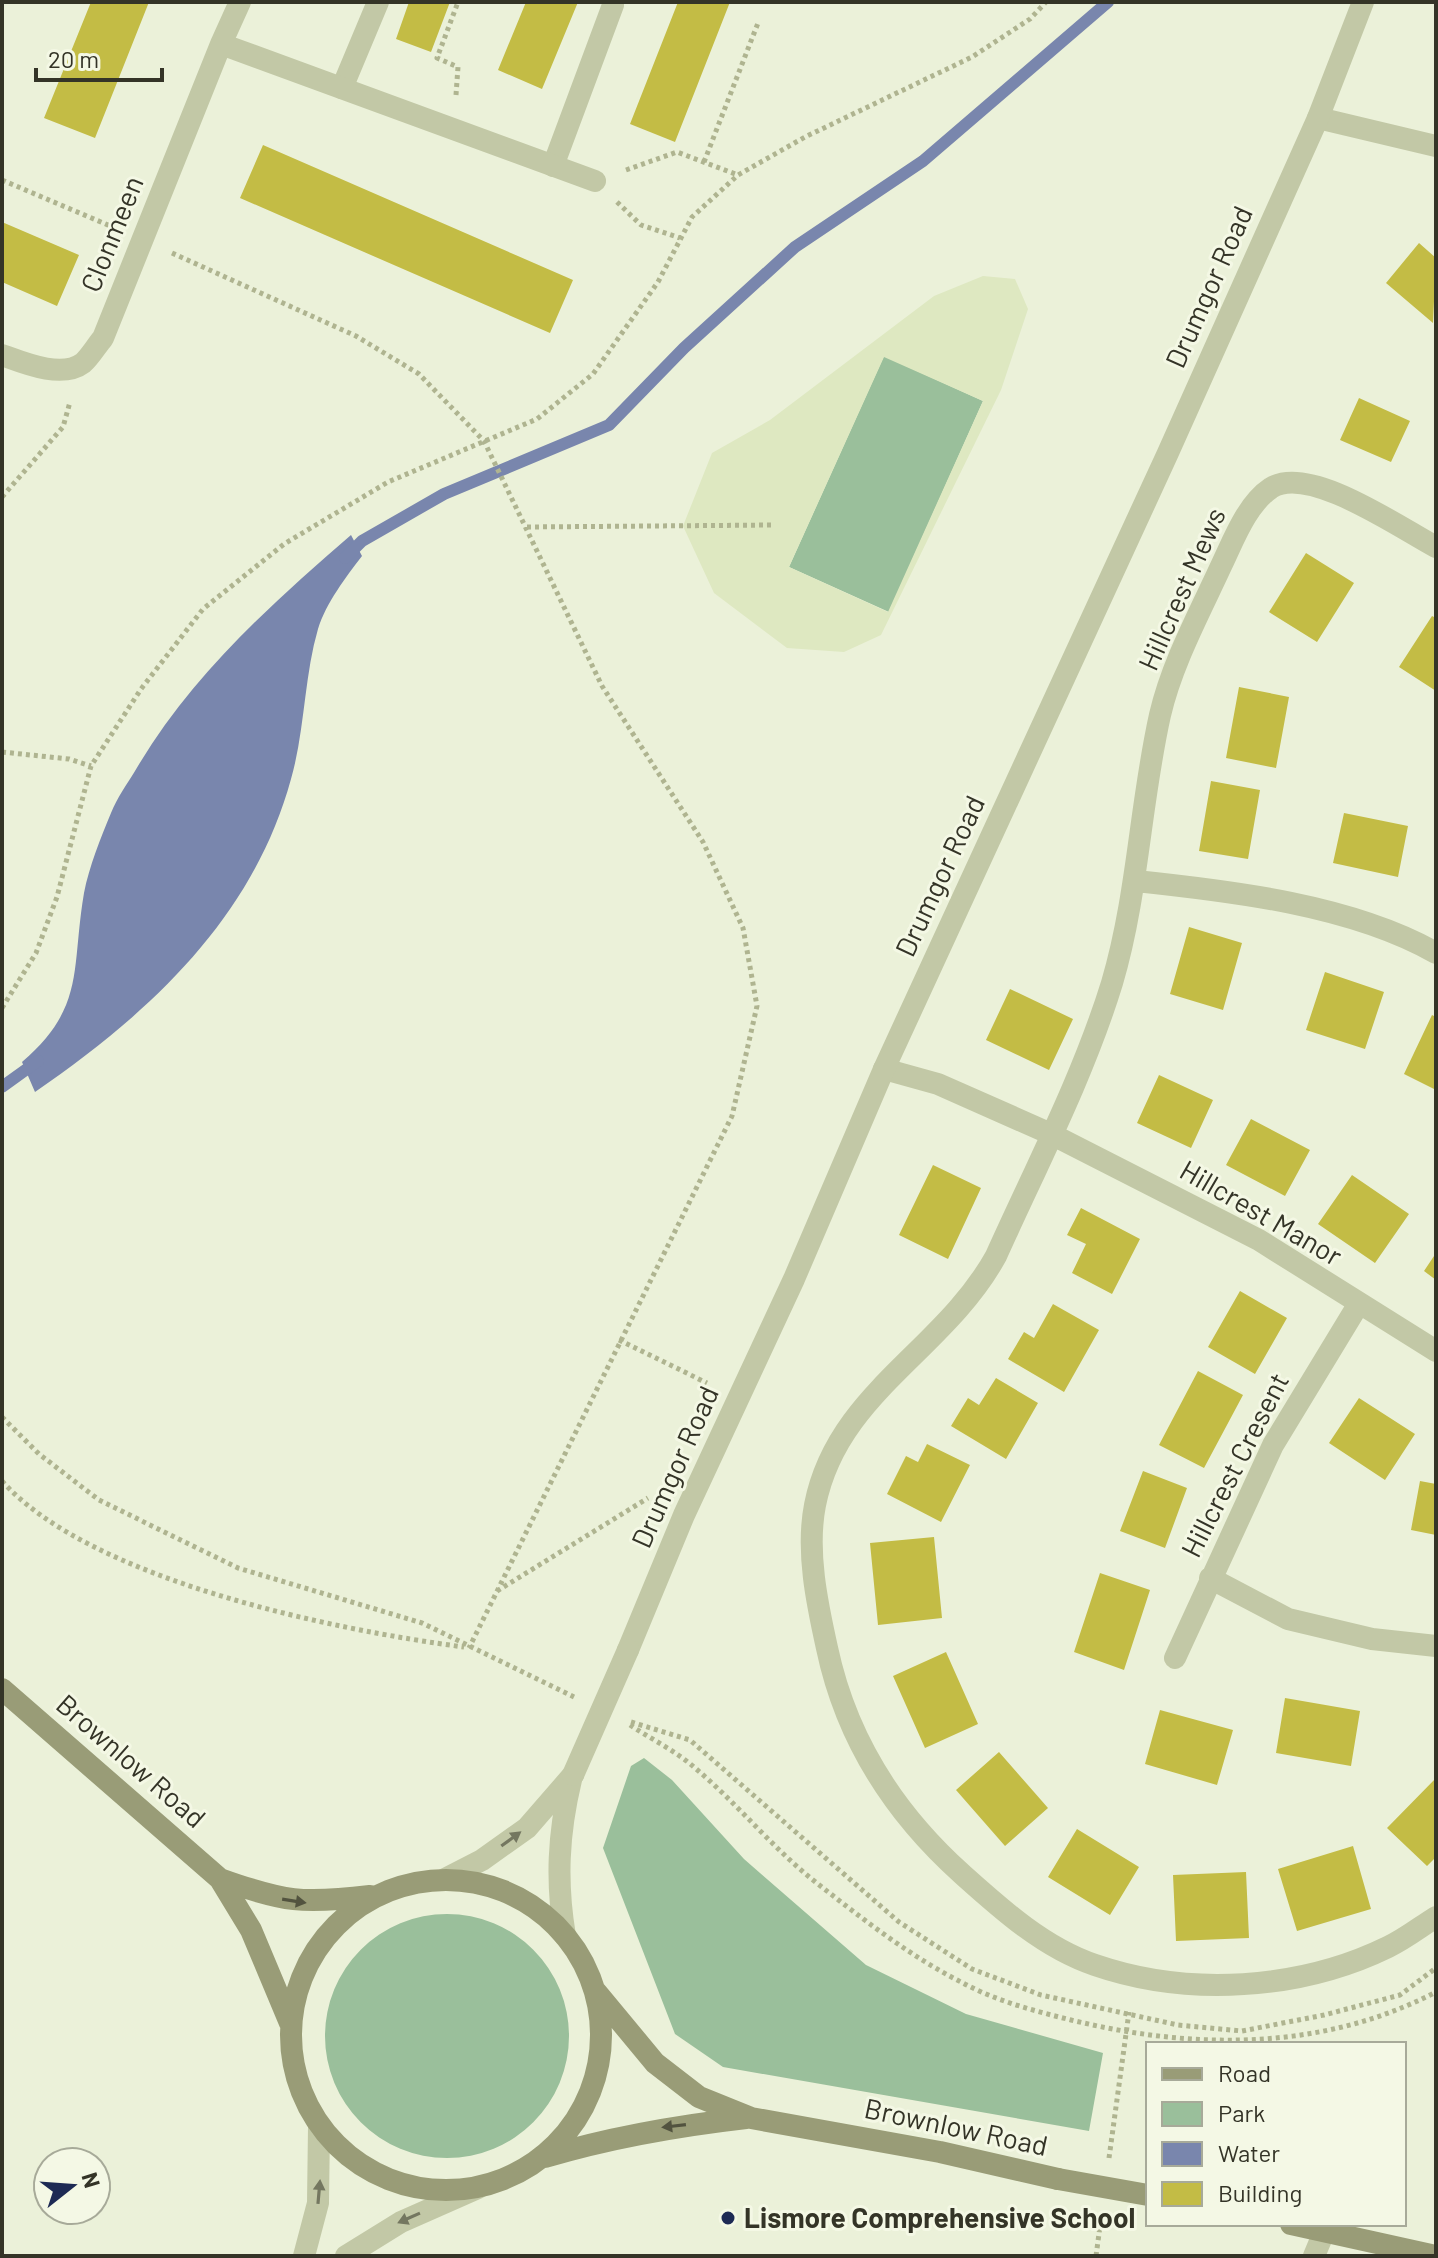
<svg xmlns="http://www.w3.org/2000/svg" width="1438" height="2258" font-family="Barlow,sans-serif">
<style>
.green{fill:#9abf9b}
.plaza{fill:#dee8c1;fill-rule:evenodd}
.water{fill:#7986ad}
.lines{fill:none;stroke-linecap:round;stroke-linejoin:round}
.stream{stroke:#7986ad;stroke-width:12}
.building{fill:#c3bc45}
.path{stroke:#afb490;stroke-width:5;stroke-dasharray:4 4;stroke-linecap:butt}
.service{stroke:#c2c8a6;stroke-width:22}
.minor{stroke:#c2c8a6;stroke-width:22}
.tertiary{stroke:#c2c8a6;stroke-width:22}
.secondary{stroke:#999c77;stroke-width:22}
.tertiary-bridge{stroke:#c2c8a6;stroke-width:22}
.secondary-bridge{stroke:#999c77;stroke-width:22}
.oneway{fill:#747760}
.oneway2{fill:#52533f}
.poi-dot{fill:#1d2a54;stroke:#f4f8e5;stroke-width:3}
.labels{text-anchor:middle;stroke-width:6;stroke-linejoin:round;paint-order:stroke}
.street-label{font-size:28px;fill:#343427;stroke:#f4f8e5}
.poi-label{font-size:28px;font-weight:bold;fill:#343427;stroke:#f4f8e5;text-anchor:start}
</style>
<rect width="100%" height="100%" fill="#ebf1d9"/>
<path class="green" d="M884 356 983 401 889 612 789 567Z
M644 1758 672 1780 744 1859 866 1965 966 2014 1103 2053 1089 2131 723 2067 675 2034 603 1848 631 1766Z
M325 2036a122 122 0 1 1 244 0a122 122 0 1 1-244 0Z"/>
<path class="plaza" d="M983 276 1015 279 1028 309 1001 390 881 635 844 652 787 648 714 593 683 526 712 453 770 420 934 296ZM884 357 983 401 888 612 789 567Z"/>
<path class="water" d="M351 535 362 556C346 577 326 603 318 629 304 677 305 730 291 779 253 918 150 1013 35 1092L22 1062C86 1007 71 969 84 893 89 867 101 837 111 813 117 798 127 784 135 771 190 677 270 605 351 535Z"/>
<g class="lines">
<path class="stream" d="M345 558 362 541 444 494 609 425 684 348 795 247 923 161 1108 2
M2 1087 38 1061"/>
</g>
<path class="building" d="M91 2H149L95 138 44 118Z
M409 2H450L431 52 396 39Z
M526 2H578L542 89 498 70Z
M678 2H730L675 142 630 124Z
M263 145 573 280 550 333 240 198Z
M2 222 79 255 57 306 2 282Z
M1419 243 1436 258 1433 323 1386 283Z
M1359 398 1410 421 1391 462 1340 440Z
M1306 553 1354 583 1317 642 1269 612Z
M1432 616 1436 618V691L1399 667Z
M1239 687 1289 697 1276 768 1226 758Z
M1211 781 1260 790 1248 859 1199 851Z
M1344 813 1408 826 1398 877 1333 863Z
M1189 927 1242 943 1223 1010 1170 994Z
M1325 972 1384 992 1365 1049 1306 1030Z
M1010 989 1073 1019 1049 1070 986 1040Z
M1432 1015 1436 1017V1090L1404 1074Z
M1159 1075 1213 1100 1191 1148 1137 1123Z
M1251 1119 1310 1150 1285 1196 1226 1165Z
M933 1165 981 1188 948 1259 899 1235Z
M1352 1175 1409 1214 1375 1263 1318 1224Z
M1081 1208 1140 1239 1112 1294 1072 1273 1086 1244 1067 1235Z
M1436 1253V1280L1424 1271Z
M1240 1291 1287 1318 1255 1374 1208 1347Z
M1053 1304 1099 1330 1064 1392 1008 1359 1024 1332 1034 1338Z
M1198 1371 1243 1395 1204 1468 1159 1445Z
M996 1378 1038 1403 1006 1459 951 1426 968 1398 979 1405Z
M1359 1398 1415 1434 1385 1480 1329 1443Z
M927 1444 970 1465 941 1522 887 1494 906 1456 918 1462Z
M1143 1471 1187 1488 1165 1548 1120 1531Z
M1420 1481 1436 1484V1535L1411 1530Z
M934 1537 942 1618 878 1625 870 1543Z
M1100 1573 1150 1590 1124 1670 1074 1652Z
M946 1652 978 1724 925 1748 893 1676Z
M1285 1698 1360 1711 1351 1766 1276 1753Z
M1160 1710 1233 1730 1217 1785 1145 1764Z
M999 1752 1048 1808 1005 1846 956 1790Z
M1436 1778V1857L1427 1866 1387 1828Z
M1077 1829 1139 1867 1110 1915 1048 1877Z
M1353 1846 1371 1909 1297 1931 1278 1869Z
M1246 1872 1249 1938 1176 1941 1173 1875Z"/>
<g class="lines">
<path class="path" d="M456 95 458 67 437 58 458 2
M704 162 758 23
M626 170 677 152 738 175
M2 180 115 228
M617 202 641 225 680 238
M172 253 356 336 419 374 484 441 602 686 703 842 743 928 757 1006 732 1116 469 1648
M2 497 63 427 70 402
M527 527 774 525
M2 752 69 759 91 766
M2 1008 36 953 57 897 91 766 141 689 203 609 284 544 388 482 537 419 593 374 658 282 692 217 738 175 805 137 972 57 1030 19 1046 2
M619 1340 707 1383
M2 1417 39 1454 99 1500 238 1568 422 1623 574 1697
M2 1481C90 1580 334 1630 464 1647
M497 1591 648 1498
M631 1722 690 1740 899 1922 972 1969 1041 1995 1178 2025 1242 2031 1324 2015 1400 1995 1436 1968
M630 1725C651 1739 676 1751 695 1768 738 1804 774 1850 818 1884 864 1920 911 1957 963 1983 996 2001 1035 2011 1071 2020 1194 2050 1322 2051 1436 1992
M1109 2158 1129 2012
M1096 2256 1101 2219"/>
<path class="service" d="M342 88 378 2
M553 166 613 5
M1314 2256 1324 2232"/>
<path class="minor" d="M240 2 221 44 595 181
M1318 118 1436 146
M2 355C24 363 62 379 83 363 90 357 97 345 103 338L221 44
M1436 547C1400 528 1309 464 1271 488 1247 504 1234 539 1222 564 1200 612 1172 663 1160 715 1140 804 1138 895 1112 983 1083 1077 1036 1167 996 1256 943 1352 837 1393 815 1505 806 1551 817 1603 827 1648 846 1738 894 1813 962 1874 1001 1909 1044 1948 1095 1965 1188 1997 1300 1990 1388 1947 1405 1939 1420 1927 1436 1917
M1136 881C1231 891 1352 905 1436 953
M884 1069 938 1084 1051 1134 1259 1240 1436 1351
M1210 1578 1288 1619 1372 1639 1436 1646
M1175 1658 1273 1445 1358 1305"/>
<path class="tertiary" d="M628 1650 684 1515 794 1279 884 1069 1167 455 1318 118 1363 2
M445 1879 482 1860 527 1828 573 1775
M565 1936C556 1882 558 1834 571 1780
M304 2256 318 2203 319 2127
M346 2256 401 2222 478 2188"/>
<path class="secondary" d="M2 1689 220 1879 251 1930 290 2023
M220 1879C284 1902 303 1904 370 1896
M291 2035a155 155 0 1 1 310 0a155 155 0 1 1-310 0Z
M597 1993 655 2063 699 2097 751 2118 940 2152 1058 2179
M545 2157C612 2137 676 2126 746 2118
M1291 2224 1436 2256"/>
<path class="tertiary-bridge" d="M573 1775 628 1650"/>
<path class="secondary-bridge" d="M1058 2179 1148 2195"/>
</g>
<defs><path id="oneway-solid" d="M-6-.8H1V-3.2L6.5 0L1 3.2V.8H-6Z" transform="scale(2)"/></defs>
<g class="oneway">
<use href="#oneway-solid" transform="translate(511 1839) rotate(-36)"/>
<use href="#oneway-solid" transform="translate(319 2192) rotate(-85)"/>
<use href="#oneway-solid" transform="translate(409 2218) rotate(156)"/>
</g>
<g class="oneway2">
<use href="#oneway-solid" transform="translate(294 1901) rotate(9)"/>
<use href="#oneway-solid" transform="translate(674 2126) rotate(173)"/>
</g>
<circle class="poi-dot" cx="728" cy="2218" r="8"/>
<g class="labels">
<g class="street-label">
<text transform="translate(112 234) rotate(-68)" y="10">Clonmeen</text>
<text transform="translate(1209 287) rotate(-66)" y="10">Drumgor Road</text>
<text transform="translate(1182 589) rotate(-66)" y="10">Hillcrest Mews</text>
<text transform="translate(940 876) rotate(-65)" y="10">Drumgor Road</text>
<text transform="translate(1261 1213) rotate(30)" y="10">Hillcrest Manor</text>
<text transform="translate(1235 1465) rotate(-63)" y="10">Hillcrest Cresent</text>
<text transform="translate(675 1467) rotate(-66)" y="10">Drumgor Road</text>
<text transform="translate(131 1761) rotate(41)" y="10">Brownlow Road</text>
<text transform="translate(956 2127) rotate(12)" y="10">Brownlow Road</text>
</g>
<g class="poi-label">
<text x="744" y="2228">Lismore Comprehensive School</text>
</g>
</g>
<rect width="1438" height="2258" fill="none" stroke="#343427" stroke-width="8"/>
<rect x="1146" y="2042" width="260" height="184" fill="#f4f8e5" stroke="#a7aa99" stroke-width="2"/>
<rect x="1162" y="2068" width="40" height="12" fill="#999c77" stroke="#a7aa99" stroke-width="2"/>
<text x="1218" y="2082" font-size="24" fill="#343427">Road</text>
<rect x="1162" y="2102" width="40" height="24" fill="#9abf9b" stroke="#a7aa99" stroke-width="2"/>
<text x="1218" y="2122" font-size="24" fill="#343427">Park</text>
<rect x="1162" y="2142" width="40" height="24" fill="#7986ad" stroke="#a7aa99" stroke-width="2"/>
<text x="1218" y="2162" font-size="24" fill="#343427">Water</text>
<rect x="1162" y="2182" width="40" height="24" fill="#c3bc45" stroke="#a7aa99" stroke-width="2"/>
<text x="1218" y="2202" font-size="24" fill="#343427">Building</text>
<g transform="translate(72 2186) rotate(73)"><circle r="38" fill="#f4f8e5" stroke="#a7aa99" stroke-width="2"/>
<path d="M0-6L14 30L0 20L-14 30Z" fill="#1d2a54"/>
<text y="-12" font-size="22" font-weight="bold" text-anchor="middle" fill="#343427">N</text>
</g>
<path d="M36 68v12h126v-12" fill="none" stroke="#343427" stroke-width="4"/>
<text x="48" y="68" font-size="24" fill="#343427" stroke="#f4f8e5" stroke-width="6" paint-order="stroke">20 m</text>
</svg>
